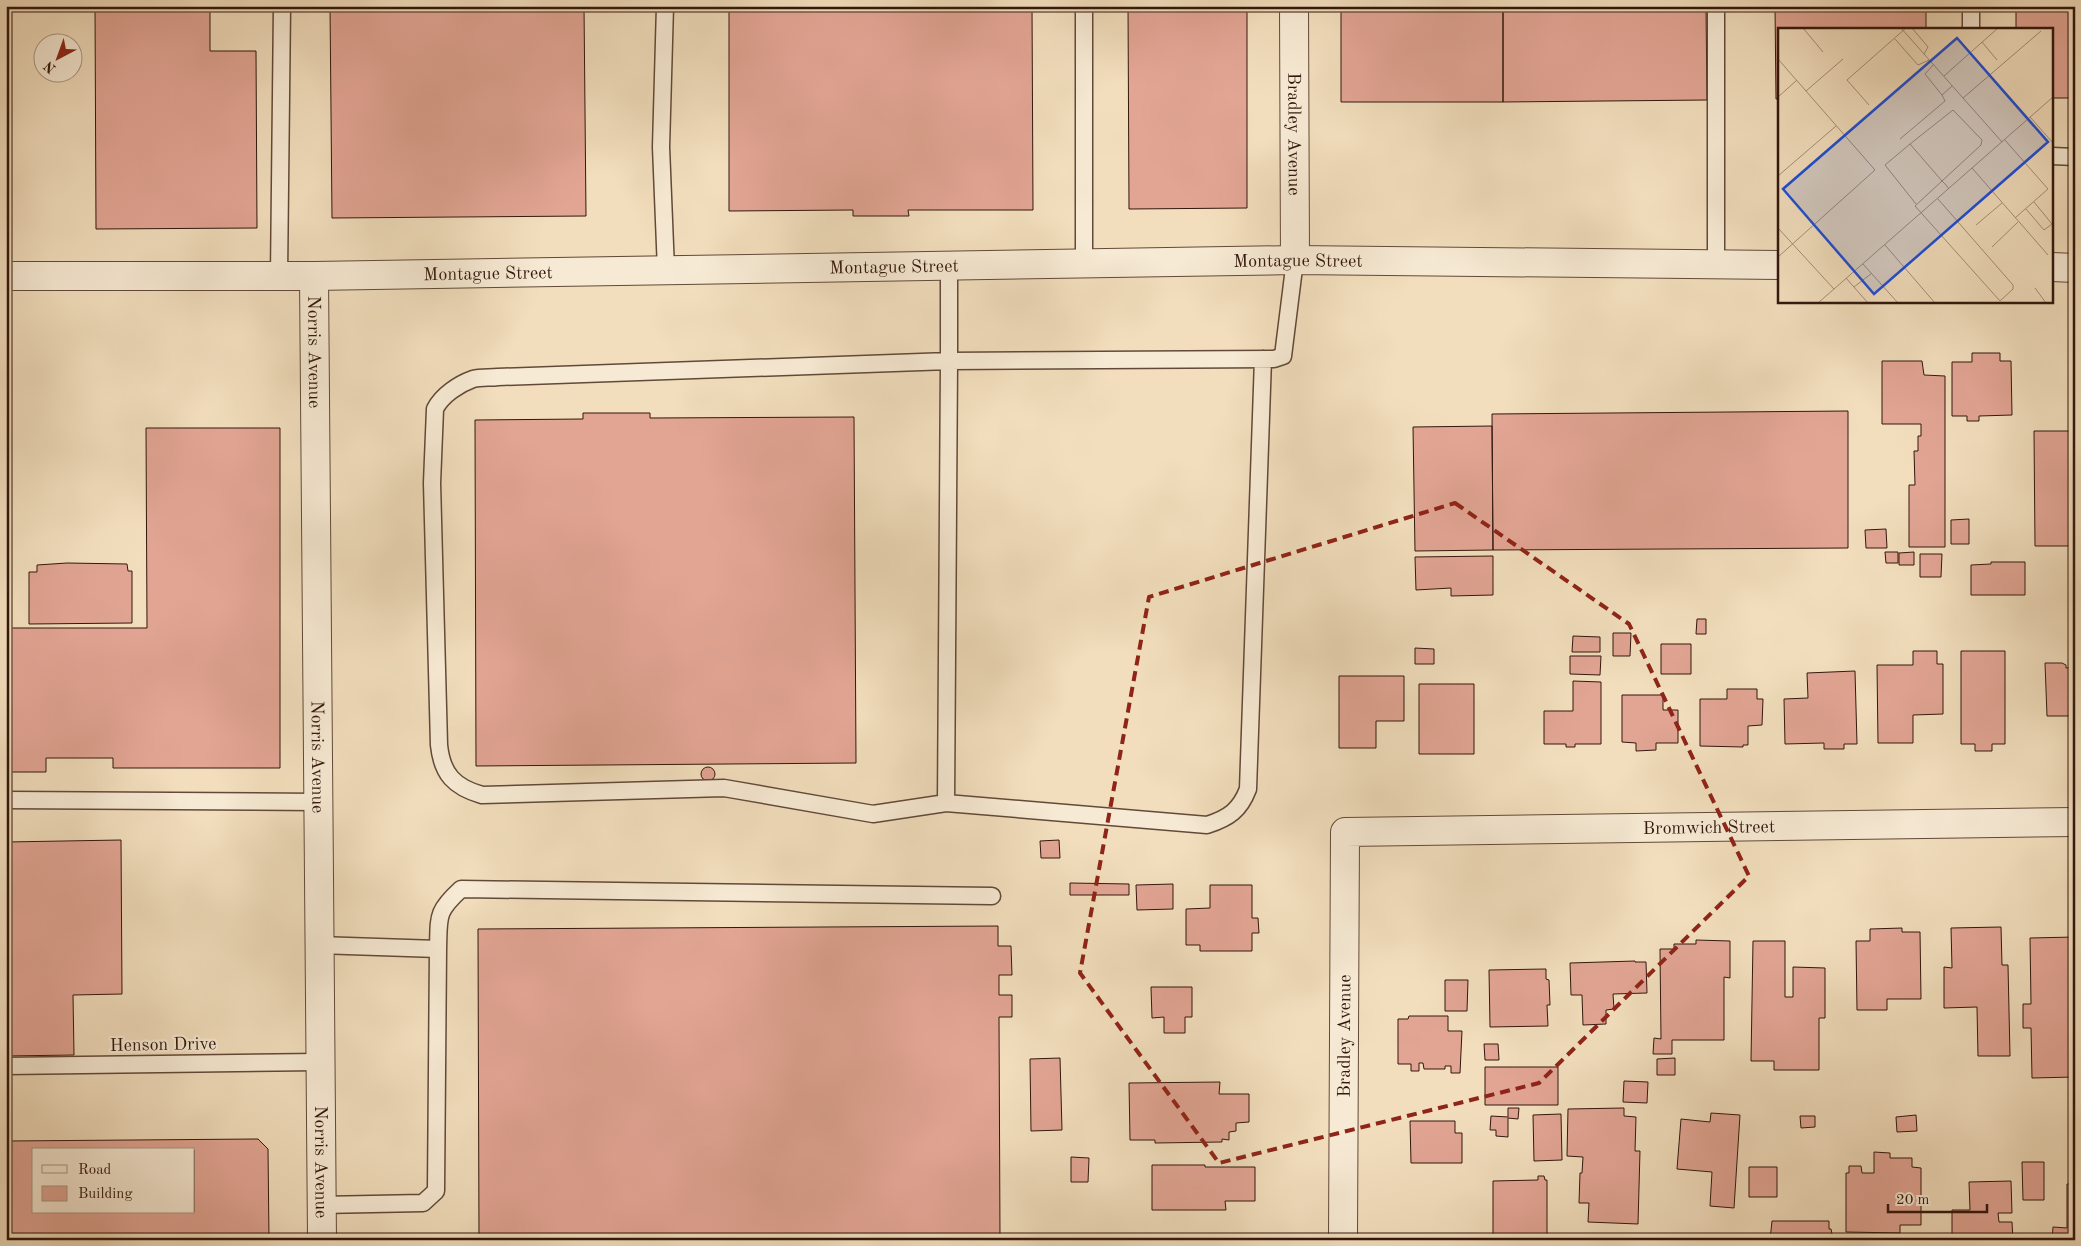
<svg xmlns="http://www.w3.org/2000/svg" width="2081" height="1246" font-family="'Old Standard TT',serif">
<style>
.building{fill:#e2a594;stroke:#32170d;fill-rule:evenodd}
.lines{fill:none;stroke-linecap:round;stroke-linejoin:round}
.service-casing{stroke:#624939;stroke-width:19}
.minor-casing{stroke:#624939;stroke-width:30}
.service{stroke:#f7ead4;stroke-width:16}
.minor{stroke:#f7ead4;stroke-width:28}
.marked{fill:none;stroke:#8f2418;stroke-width:4;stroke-dasharray:10 6;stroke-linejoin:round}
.labels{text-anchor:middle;stroke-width:4.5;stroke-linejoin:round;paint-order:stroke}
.street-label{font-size:18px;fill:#32170d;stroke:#f7ead4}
.inset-road{fill:none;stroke:#a58e77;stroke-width:1}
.view{fill:#1d4ed8;fill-opacity:0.15;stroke:#1d4ed8;stroke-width:2.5}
.inset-edge{fill:none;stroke:#32170d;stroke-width:2.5}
</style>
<rect width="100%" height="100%" fill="#f2debd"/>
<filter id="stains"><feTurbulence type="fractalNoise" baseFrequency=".004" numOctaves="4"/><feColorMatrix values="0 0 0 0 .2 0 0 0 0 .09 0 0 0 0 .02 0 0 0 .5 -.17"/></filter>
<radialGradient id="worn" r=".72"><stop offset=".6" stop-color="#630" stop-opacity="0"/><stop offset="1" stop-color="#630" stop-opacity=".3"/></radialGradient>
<path class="building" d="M95 6H210V51H256L257 228 96 229Z
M330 6H584L586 216 332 218Z
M729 6H1032L1033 210H908L909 216H853V210L729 211Z
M1128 6H1247V208L1129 209Z
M1341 6H1503V102H1341Z
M1503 6H1706L1707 100 1503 102Z
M1775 6H1926V29H1780V99H1776Z
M2016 6H2075V98H2052V29H2016Z
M1972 353H2000V361H2011L2012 415 1979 416V421H1967V416H1952V362H1972Z
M1882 361H1922L1924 375 1945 376V547H1909V485H1915L1914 451H1918V436H1921V424H1882Z
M1848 411V548L1493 550 1492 414Z
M583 413H650V418L854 417 856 763 476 766 475 420 583 419Z
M1492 426 1493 550 1415 551 1413 427Z
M146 428H280V768H113V758H46V772H6V628H147Z
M2034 431H2075V546H2035Z
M1969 519V544H1951V520Z
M1886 529 1887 548H1866L1865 530Z
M1885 552H1898V563H1886Z
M1914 552V565H1899V553Z
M1920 554H1942L1941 577H1920Z
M1493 556V595L1451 596V588L1416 590 1415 557Z
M1991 562H2025V595H1971V565L1991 564Z
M67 563 127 564 128 571H132V623L29 624V572H37V565Z
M1697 619H1706V634H1696Z
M1613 633H1631L1630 656H1613Z
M1573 636 1600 637V652H1572Z
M1661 644H1691V674H1661Z
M1415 648 1434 649V664H1415Z
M1913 651H1937V664H1943V714L1913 715V743H1878L1877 665H1913Z
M1961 651H2005V744H1992V751H1975V744H1961Z
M1570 656H1601L1600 675 1570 674Z
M2045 663H2062L2066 665V668L2075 667V716H2047Z
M1855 671 1857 744H1844V749H1824V743L1785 744 1784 699 1808 698 1807 673Z
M1339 676H1404V721H1376V748H1339Z
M1573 681 1601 682V744H1575V747H1566V744H1544V711H1573Z
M1419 684H1474V754H1419Z
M1727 689H1757V699H1763L1762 725 1748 726V745H1743V747L1700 746V699H1727Z
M1622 695H1663V710H1678V743H1656V750L1636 751V743L1622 742Z
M701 774a7 7 0 1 1 14 0a7 7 0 1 1-14 0Z
M121 840 122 994 73 995 74 1055 6 1056V842Z
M1059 840 1060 858H1041L1040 841Z
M1070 883 1129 884V895H1070Z
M1173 884V909L1137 910 1136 885Z
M1210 885H1252V918H1258L1259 933H1252V951H1200V945H1186V909L1210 908Z
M998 926V946H1011L1012 975H999V995H1012V1017H999L1000 1238 479 1240 478 929Z
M2001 927 2002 965H2008L2010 1056H1978L1977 1007 1944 1008V967L1952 968 1951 928Z
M1902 928V932H1920L1921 999H1887V1010H1857L1856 941H1870V929Z
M2075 937V1077L2032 1078 2031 1028H2023V1004H2031L2030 938Z
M1696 940 1730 941V978L1724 977V1040H1672V1054H1653L1654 1038 1661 1039 1660 949H1674V944H1696Z
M1753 941H1785V997H1793V967L1825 968V1018H1819V1070H1774V1061H1751Z
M1635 961V962H1646L1647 993 1613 994 1614 1009 1606 1010V1024L1583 1025 1582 995H1571L1570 963Z
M1546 969V979L1549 980 1550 1005H1547L1548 1026 1490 1027 1489 970Z
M1445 980H1468L1467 1011H1445Z
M1151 987H1192V1017H1185V1033H1164V1017L1152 1018Z
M1409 1016H1448V1031H1462L1460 1073H1451V1066H1445V1069H1424L1423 1063H1419V1071H1411V1064H1398V1019H1408Z
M1484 1044H1498L1499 1060H1485Z
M1060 1058 1062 1130 1031 1131 1030 1059Z
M1675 1058V1075H1657V1059Z
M1485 1067H1558V1105H1485Z
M1624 1081 1648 1082 1647 1103 1623 1102Z
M1220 1082 1219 1094H1249V1122L1236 1123V1131L1229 1132V1140L1222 1139V1142L1155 1143V1140H1130L1129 1083Z
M1508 1108H1519L1518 1119 1508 1118V1137L1496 1136V1130H1490L1491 1116 1508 1117Z
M1624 1108V1116L1636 1117 1635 1151H1640L1638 1224 1588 1222 1589 1203H1579L1580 1173H1582L1583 1157 1567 1156 1568 1109Z
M1711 1113 1740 1115 1734 1208 1710 1206 1712 1172 1677 1169 1681 1119 1710 1122Z
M1561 1114 1562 1160 1534 1161 1533 1115Z
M1916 1115 1917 1131 1897 1132 1896 1117Z
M1800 1116H1815V1127L1801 1128Z
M1410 1121H1455V1133H1462V1163H1411Z
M258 1139 268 1149 269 1240H6V1141ZM34 1150H194V1212H34Z
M1874 1152 1890 1153V1158H1912V1167L1921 1168V1225H1900V1233L1846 1232V1173H1849V1166H1861L1862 1173H1874Z
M1071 1157 1089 1158 1088 1182H1071Z
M2022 1162H2044V1200H2023Z
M1152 1165H1205V1167H1255V1201H1225L1226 1210H1152Z
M1749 1167H1777V1197H1749Z
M1538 1176H1544L1545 1180H1547V1240H1493V1181L1538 1180Z
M2011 1181 2012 1213H1998L1999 1222H2012L2013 1240H1952V1210H1970L1969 1182Z
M2067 1184H2075V1240H2052L2053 1227 2067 1228Z
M1772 1221H1829V1229H1831L1832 1234H1830V1240H1770Z
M1252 1235V1240H1180V1237L1197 1236Z"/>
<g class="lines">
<g class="service-casing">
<path id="service" d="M665 6 661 147 666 270
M1084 6V264
M1971 6V29
M2052 156 2075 157
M1716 264V6
M949 266V361L946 803 873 814 724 788 482 795C454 787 442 774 439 745L432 483 435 409C442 395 459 384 473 379 481 377 490 378 498 377L949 361 1274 359 1283 356 1295 260
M279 276 282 6
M6 800 318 802
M946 803 1207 825C1229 818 1240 810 1248 789L1263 359
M318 945 438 949 436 1191 423 1203 321 1205
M438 949C439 916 436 912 461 889L992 896
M6 1066 319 1062"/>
</g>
<g class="minor-casing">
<g id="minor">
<path id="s1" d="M1294 6 1295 260"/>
<path d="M2052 267 2075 268"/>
<path id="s2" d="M6 276H314L1295 260 1780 265"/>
<path id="s3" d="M314 276 322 1240"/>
<path id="s4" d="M1343 1240 1345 832 2075 822"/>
</g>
</g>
<use href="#service" class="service"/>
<use href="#minor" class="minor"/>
</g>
<path class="marked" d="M1455 503 1629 624 1749 876 1539 1083 1219 1163 1080 973 1149 597Z"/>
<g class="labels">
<g class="street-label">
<text dy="6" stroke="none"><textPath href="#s1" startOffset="128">Bradley Avenue</textPath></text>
<text dy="6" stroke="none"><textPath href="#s2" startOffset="1292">Montague Street</textPath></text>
<text dy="6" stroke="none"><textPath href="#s2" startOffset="888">Montague Street</textPath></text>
<text dy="6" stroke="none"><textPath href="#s2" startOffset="482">Montague Street</textPath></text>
<text dy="6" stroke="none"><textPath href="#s3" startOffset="76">Norris Avenue</textPath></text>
<text dy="6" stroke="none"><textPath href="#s3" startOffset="481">Norris Avenue</textPath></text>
<text dy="6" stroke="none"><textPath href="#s4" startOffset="772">Bromwich Street</textPath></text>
<text dy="6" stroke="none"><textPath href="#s4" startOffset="204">Bradley Avenue</textPath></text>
<text transform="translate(163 1044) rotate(-1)" y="6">Henson Drive</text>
<text dy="6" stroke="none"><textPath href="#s3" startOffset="886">Norris Avenue</textPath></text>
</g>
</g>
<g transform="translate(1778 28)">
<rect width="275" height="275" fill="#f2debd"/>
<path class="inset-road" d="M25 0 45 24M123 0 224 114M134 0 150 19 146 26M117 11 140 37 151 32M204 14 219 32M0 31 97 142 0 229M155 37 147 46 164 67 174 58M166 48 220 0M28 63 65 31M0 69 19 52M185 70 263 3M91 77 69 52 128 0M252 89 275 115M122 111 167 73 164 67M226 111 270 161 237 190M132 116 107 137 138 176M194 140 270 227M0 148 58 98M160 171 235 257V261L222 273 137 178 164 153 203 117 204 112 175 82 132 116 164 153 167 156 171 161M248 181 266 202 274 196 256 174M198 197 224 175M0 200 56 261M107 217 157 275M214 219 240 194M85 236 120 275M68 250 90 275M76 259 94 245M257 260 268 275M40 275 275 69"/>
<path class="view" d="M179 10 270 114 96 266 5 161Z"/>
<rect width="275" height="275" class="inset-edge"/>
</g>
<rect width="2081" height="1246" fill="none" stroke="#f2debd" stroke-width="25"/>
<rect x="8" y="8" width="2066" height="1231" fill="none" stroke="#32170d" stroke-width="2.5"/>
<rect x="12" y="12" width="2056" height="1221" fill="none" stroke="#32170d"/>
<rect x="32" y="1148" width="162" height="65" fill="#f7ead4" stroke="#a89684"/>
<rect x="42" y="1165" width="25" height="8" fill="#f7ead4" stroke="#a89684"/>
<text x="78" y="1174" font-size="15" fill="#32170d">Road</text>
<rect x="42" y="1186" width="25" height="15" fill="#e2a594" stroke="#a89684"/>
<text x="78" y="1198" font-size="15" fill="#32170d">Building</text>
<g transform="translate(58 58) rotate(221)"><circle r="24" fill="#f7ead4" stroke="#a89684"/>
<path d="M0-4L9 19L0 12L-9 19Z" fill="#8f2418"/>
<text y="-8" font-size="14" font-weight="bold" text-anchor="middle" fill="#32170d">N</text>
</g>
<path d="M1888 1204v8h99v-8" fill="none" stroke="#32170d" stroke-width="2.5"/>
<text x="1896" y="1204" font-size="15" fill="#32170d" stroke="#f7ead4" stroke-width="4" paint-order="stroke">20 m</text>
<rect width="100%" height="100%" filter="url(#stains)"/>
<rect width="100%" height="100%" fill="url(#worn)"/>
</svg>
